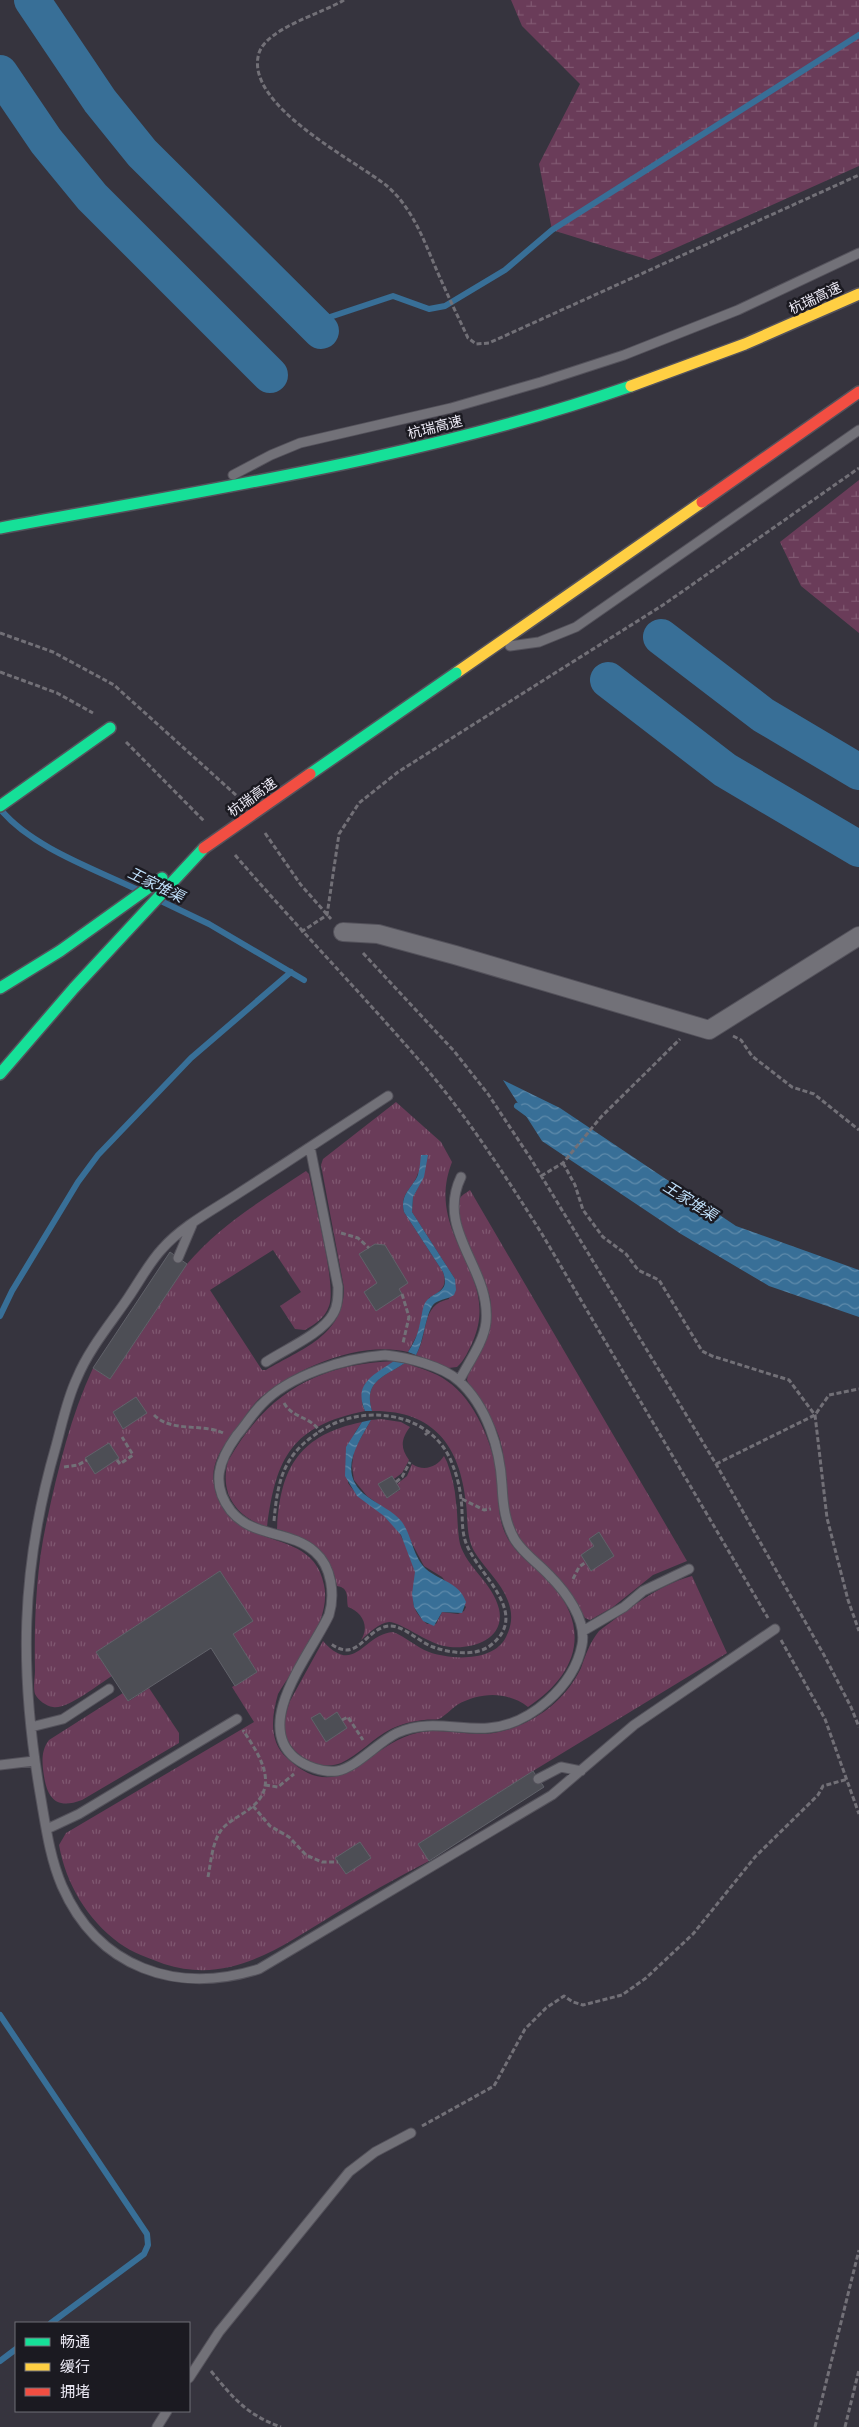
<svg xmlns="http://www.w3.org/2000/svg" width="859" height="2427" font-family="Poppins,'Noto Sans SC',sans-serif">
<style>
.grass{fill:url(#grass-tufts)}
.wetland{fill:url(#wetland-marsh)}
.water{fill:url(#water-waves)}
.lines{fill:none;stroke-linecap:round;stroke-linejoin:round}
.stream{stroke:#386f97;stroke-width:6}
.river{stroke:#386f97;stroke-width:36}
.building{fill:#4d4e55;stroke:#61626a}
.lane-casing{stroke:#54525b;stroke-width:11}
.street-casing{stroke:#54525b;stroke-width:20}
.fast-casing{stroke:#54525b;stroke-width:14}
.slow-casing{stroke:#54525b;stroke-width:14}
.jam-casing{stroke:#54525b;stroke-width:14}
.path{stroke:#727077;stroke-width:3;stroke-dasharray:5 2.5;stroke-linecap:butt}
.lane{stroke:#727178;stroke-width:9}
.street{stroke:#727178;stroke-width:18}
.fast{stroke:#16e098;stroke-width:11}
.slow{stroke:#ffcf43;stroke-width:11}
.jam{stroke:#f24e42;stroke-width:11}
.fast-bridge-casing{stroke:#54525b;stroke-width:14;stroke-linecap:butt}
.jam-bridge-casing{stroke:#54525b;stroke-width:14;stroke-linecap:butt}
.fast-bridge{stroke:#16e098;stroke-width:11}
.jam-bridge{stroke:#f24e42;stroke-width:11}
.labels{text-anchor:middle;stroke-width:5;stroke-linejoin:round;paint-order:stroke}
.street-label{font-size:14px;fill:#edebf6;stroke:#1b1a21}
.water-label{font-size:15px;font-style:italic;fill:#bfdff9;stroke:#1b1a21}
</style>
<defs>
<pattern id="grass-tufts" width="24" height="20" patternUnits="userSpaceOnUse" patternTransform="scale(1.25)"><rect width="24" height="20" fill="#6a3c59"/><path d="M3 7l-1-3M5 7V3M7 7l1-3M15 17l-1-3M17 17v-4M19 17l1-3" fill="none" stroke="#805871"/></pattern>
<pattern id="wetland-marsh" width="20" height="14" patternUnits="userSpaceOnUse" patternTransform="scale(1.25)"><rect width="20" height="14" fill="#6a3c59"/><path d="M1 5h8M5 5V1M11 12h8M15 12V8" fill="none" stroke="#805871"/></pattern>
<pattern id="water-waves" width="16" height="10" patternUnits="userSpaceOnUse" patternTransform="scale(1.25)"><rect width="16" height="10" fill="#386f97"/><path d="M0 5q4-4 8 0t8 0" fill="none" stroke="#5f8bab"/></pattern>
</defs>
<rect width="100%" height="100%" fill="#36343e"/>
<path class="grass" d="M396 1102 441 1142 452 1162C423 1236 502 1274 473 1341 469 1350 464 1361 457 1367L448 1368 416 1355C429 1334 420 1305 449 1299L455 1279 412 1212 413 1197 420 1184 418 1173C414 1188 399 1193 404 1212L443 1272C448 1286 441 1291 429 1298L417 1335 408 1352C361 1340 295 1368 260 1398 251 1406 244 1418 237 1428 217 1453 205 1472 220 1503 243 1551 313 1527 324 1585 332 1620 296 1664 278 1694 272 1715 268 1741 287 1758 341 1809 367 1744 417 1733 439 1728 460 1734 481 1734 503 1734 527 1724 545 1711 560 1700 573 1685 581 1668 586 1654 590 1642 599 1631 629 1609 656 1586 692 1576L727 1653 533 1771 418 1844 429 1861C396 1878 364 1896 333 1915 279 1948 230 1985 164 1964 148 1958 133 1953 119 1943 87 1919 66 1884 59 1845L66 1833 254 1722 232 1687 257 1672 233 1634 252 1621 220 1571 96 1652 112 1676C99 1684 67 1710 53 1707 46 1706 38 1700 35 1694 33 1687 35 1677 35 1671 34 1622 36 1568 47 1520 58 1469 71 1415 93 1368L110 1379 187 1264C220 1225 264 1199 306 1171L309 1174C314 1200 337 1286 329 1306 325 1318 315 1324 305 1330L295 1329 280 1306 301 1292 273 1250 210 1290 262 1370H266C301 1349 344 1336 344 1288L321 1165 323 1159Z
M470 1190 687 1561 653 1575 613 1607 590 1620 585 1618C577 1604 569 1589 558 1577 545 1562 526 1551 517 1533 502 1505 509 1470 500 1440 494 1417 476 1401 467 1380 468 1371 474 1364 478 1356 488 1339 494 1318 490 1298 484 1273 452 1222 459 1200 461 1195 466 1193 470 1190Z
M394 1361 365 1384 362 1404 365 1411C291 1426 276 1458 267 1527 237 1517 219 1494 228 1461 266 1394 317 1364 394 1361Z
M405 1363C419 1368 435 1372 447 1381 475 1400 493 1444 497 1476 499 1496 497 1515 505 1533 515 1556 537 1567 553 1586 592 1632 575 1676 528 1707 507 1691 480 1692 457 1705 451 1709 445 1716 439 1719 435 1720 428 1719 424 1720 413 1721 401 1724 391 1729 373 1738 359 1755 341 1763 319 1772 288 1754 285 1731 283 1721 287 1711 290 1701L323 1641C355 1677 363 1634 393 1632 406 1637 416 1647 429 1652 451 1660 494 1662 506 1637 512 1625 513 1614 508 1601 501 1582 484 1568 474 1551 466 1536 468 1519 466 1503 460 1445 433 1410 372 1411 363 1381 384 1377 405 1363Z
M381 1419 401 1422 410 1427C401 1439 400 1448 409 1460L402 1473 394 1479 392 1476 379 1484 387 1497 400 1490 397 1484 407 1476 412 1464C424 1472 437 1467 444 1456L447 1462C452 1475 455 1489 456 1502 458 1516 457 1530 460 1544 467 1568 493 1583 499 1609 506 1641 468 1651 444 1646 428 1643 398 1621 389 1622 379 1623 369 1633 361 1640 370 1626 362 1612 348 1607 346 1598 350 1588 337 1586 331 1552 309 1538 277 1529 280 1468 299 1435 362 1422L354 1434 348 1483C362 1505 392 1513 402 1538 406 1547 413 1560 415 1570 418 1593 403 1603 427 1624H436L442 1612 458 1614 464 1611 466 1607 442 1577 424 1566 399 1519 367 1496 354 1480 352 1466 354 1450 371 1420Z
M149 1688 179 1733V1743L82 1800C53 1811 46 1795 43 1769 42 1759 42 1749 49 1740L123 1693 129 1701Z"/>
<path class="wetland" d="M511 0H859V166L649 260 552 230 539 164 580 84 522 26Z
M859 480V633L801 586 780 542Z"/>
<path class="water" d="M503 1080 560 1108 736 1226 859 1270V1317L769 1286 681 1234 542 1141Z
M421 1155H428L424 1177 413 1197 412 1212 455 1279 456 1290 454 1295C448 1299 441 1299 435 1303 426 1309 424 1342 416 1355L408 1352C414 1343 418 1334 420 1323 422 1316 422 1309 425 1303 433 1290 451 1294 443 1272L404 1212C400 1197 409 1190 416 1179 420 1173 420 1162 421 1155Z
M394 1361 405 1363C384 1377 363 1381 372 1411H365C353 1383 374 1375 394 1361Z
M371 1420C357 1445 336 1474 368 1497 379 1505 393 1511 402 1522 412 1536 413 1557 426 1569 440 1581 459 1582 466 1602L462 1613 442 1612 434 1626 423 1621 414 1607 412 1594 415 1572 401 1535 384 1516 357 1496 345 1476 346 1447 362 1422Z"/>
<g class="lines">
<path class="stream" d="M312 323 393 296 429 309 445 306 505 270 552 230 859 35
M1 810C32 847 92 868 136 889
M163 902 209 924 304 980
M517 1106 528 1114
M0 1316 12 1291 78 1182 98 1155 191 1058 291 972
M0 2015 147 2234 148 2245 144 2254 51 2323
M0 2361 16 2349"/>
<path class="river" d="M32 0 100 101 142 153 321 331
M0 73 46 141 92 197 270 375
M661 637 763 715 859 772
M608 680 725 770 859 849"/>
</g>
<path class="building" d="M375 1244 385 1245 408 1283 399 1289 402 1294 376 1311 364 1292 377 1283 359 1254Z
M170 1252 187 1264 110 1379 93 1368Z
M136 1397 147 1413 123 1429 113 1412Z
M109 1443 119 1458 95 1474 85 1458Z
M392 1476 400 1489 387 1498 378 1484Z
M599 1532 614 1556 591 1571 581 1555 594 1546 589 1539Z
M220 1571 253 1621 233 1634 257 1672 235 1686 211 1648 128 1701 96 1652Z
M337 1712 347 1728 326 1742 311 1718 320 1713 325 1720Z
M533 1771 544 1787 429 1861 418 1844Z
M360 1842 371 1858 346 1874 335 1858Z"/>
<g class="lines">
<g class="lane-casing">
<path id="lane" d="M233 475 271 455 300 443 451 408 541 382 624 355 738 310 859 253
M510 646 539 642 576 627 859 430
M388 1096C339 1128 289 1161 239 1193 213 1210 182 1226 162 1249 149 1263 139 1282 128 1298 111 1323 89 1349 77 1378 67 1399 62 1424 56 1446 20 1570 19 1673 41 1799 46 1828 50 1858 62 1886 98 1968 176 1995 259 1969L552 1795 634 1725 775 1629
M178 1258 192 1225
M385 1355C406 1357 443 1366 459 1381 487 1406 500 1449 502 1485 503 1505 505 1523 515 1540 524 1554 538 1563 549 1575 566 1592 587 1620 582 1645 574 1686 530 1725 488 1728 457 1730 428 1719 397 1733 378 1742 356 1768 337 1771 323 1773 305 1766 295 1758 252 1723 312 1652 329 1615 335 1595 332 1567 315 1552 291 1530 253 1538 231 1511 210 1484 219 1460 237 1435 245 1426 252 1414 261 1405 289 1375 345 1358 385 1355Z
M266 1362C284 1350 323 1333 333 1314 338 1306 338 1296 338 1287L310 1147
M459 1381C468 1363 484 1342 486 1322 491 1268 435 1231 461 1177
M583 1631 624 1607 643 1591 689 1569
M31 1727 63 1719 109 1689
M0 1765 34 1761
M538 1779 561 1767 581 1771
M47 1829 79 1814 237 1719
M189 2378 219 2332 349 2172 375 2152 411 2133
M157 2427 167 2411"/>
</g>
<g class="street-casing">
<path id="street" d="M343 932 378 934 455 955 709 1030 859 936"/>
</g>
<g class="fast-casing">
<path id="fast" d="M0 528C212 489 427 457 631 386
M0 806 110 728
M0 988 60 951 162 878
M0 1074 74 988 204 848"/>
</g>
<g class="slow-casing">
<path id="slow" d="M631 386 745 344 859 294
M456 673 702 502"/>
</g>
<g class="jam-casing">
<path id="jam" d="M702 502 859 392"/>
</g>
<path class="path" d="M344 0C323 13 267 28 259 53 243 105 355 160 387 186 415 210 426 247 441 280 450 300 459 319 468 338L476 344 489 343 859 175
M0 633 53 652 114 685 237 796
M0 672 57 693 93 713
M126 742 204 821
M265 833 301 885 331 919
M235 855C297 927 363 995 425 1067 469 1119 506 1177 542 1234L768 1618
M301 932 327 915 339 834 359 803 398 772 663 605 859 468
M363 953 454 1051 488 1094 531 1159 716 1464 824 1655 851 1707 859 1727
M733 1036 741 1040 752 1056 792 1087 814 1094 859 1130
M563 1163 575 1185 583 1210 603 1237 626 1254 638 1270 659 1280 702 1351 712 1356 789 1380 815 1415 827 1518 848 1600 859 1631
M541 1176 563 1163 601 1117 680 1039
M341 1233 358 1238 369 1248
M402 1294 409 1317 403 1343
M284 1403C293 1419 311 1416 320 1432
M154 1415C172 1433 202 1423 223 1433
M425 1435 429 1431
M117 1460 120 1464 133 1455 122 1437
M716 1464 815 1415 829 1395 859 1389
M64 1467 78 1465 87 1460
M396 1482 402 1477 410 1462
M462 1499 484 1510 491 1509
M274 1521C278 1474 286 1450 329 1426 373 1403 436 1416 453 1466 457 1476 460 1488 461 1499 463 1512 461 1527 465 1540 474 1572 533 1612 491 1645 476 1657 450 1653 433 1647 419 1642 403 1625 389 1626 365 1628 358 1665 330 1643
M573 1579 579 1567 586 1562
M781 1640 825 1719 859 1814
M342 1720 348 1717 363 1740
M265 1785 278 1787 294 1774
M253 1806 270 1826 289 1837 306 1855 322 1862H338
M208 1877C211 1862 212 1842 222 1829 231 1819 243 1815 253 1806 280 1783 257 1752 243 1730
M422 2126 494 2086 525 2029 546 2008 564 1996 573 2002 583 2005 622 1995 646 1978 693 1934 755 1857 818 1795 823 1786 848 1779
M211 2371C233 2398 247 2415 281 2427
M815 2427 859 2250
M845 2427 859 2370"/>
<use href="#lane" class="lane"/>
<use href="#street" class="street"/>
<use href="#fast" class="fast"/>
<use href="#slow" class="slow"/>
<use href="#jam" class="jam"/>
<g class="fast-bridge-casing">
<path id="fast-bridge" d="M310 774 456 673"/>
</g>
<g class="jam-bridge-casing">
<path id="jam-bridge" d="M204 848 310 774"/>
</g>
<use href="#fast-bridge" class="fast-bridge"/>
<use href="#jam-bridge" class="jam-bridge"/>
</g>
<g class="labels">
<g class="street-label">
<text transform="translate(815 298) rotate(-25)" y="5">杭瑞高速</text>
<text transform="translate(435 427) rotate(-14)" y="5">杭瑞高速</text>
<text transform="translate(252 797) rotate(-35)" y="5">杭瑞高速</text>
</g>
<g class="water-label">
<text transform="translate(156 885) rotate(26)" y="5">王家堆渠</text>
<text transform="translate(690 1201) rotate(32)" y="5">王家堆渠</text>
</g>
</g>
<rect x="15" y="2322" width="175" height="90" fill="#1b1a21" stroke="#6f6e76"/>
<rect x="25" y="2338" width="25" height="8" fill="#16e098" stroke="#6f6e76"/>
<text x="60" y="2347" font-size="15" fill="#edebf6">畅通</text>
<rect x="25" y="2363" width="25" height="8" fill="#ffcf43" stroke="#6f6e76"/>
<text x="60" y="2372" font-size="15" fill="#edebf6">缓行</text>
<rect x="25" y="2388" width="25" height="8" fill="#f24e42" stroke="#6f6e76"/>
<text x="60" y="2397" font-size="15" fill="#edebf6">拥堵</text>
</svg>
